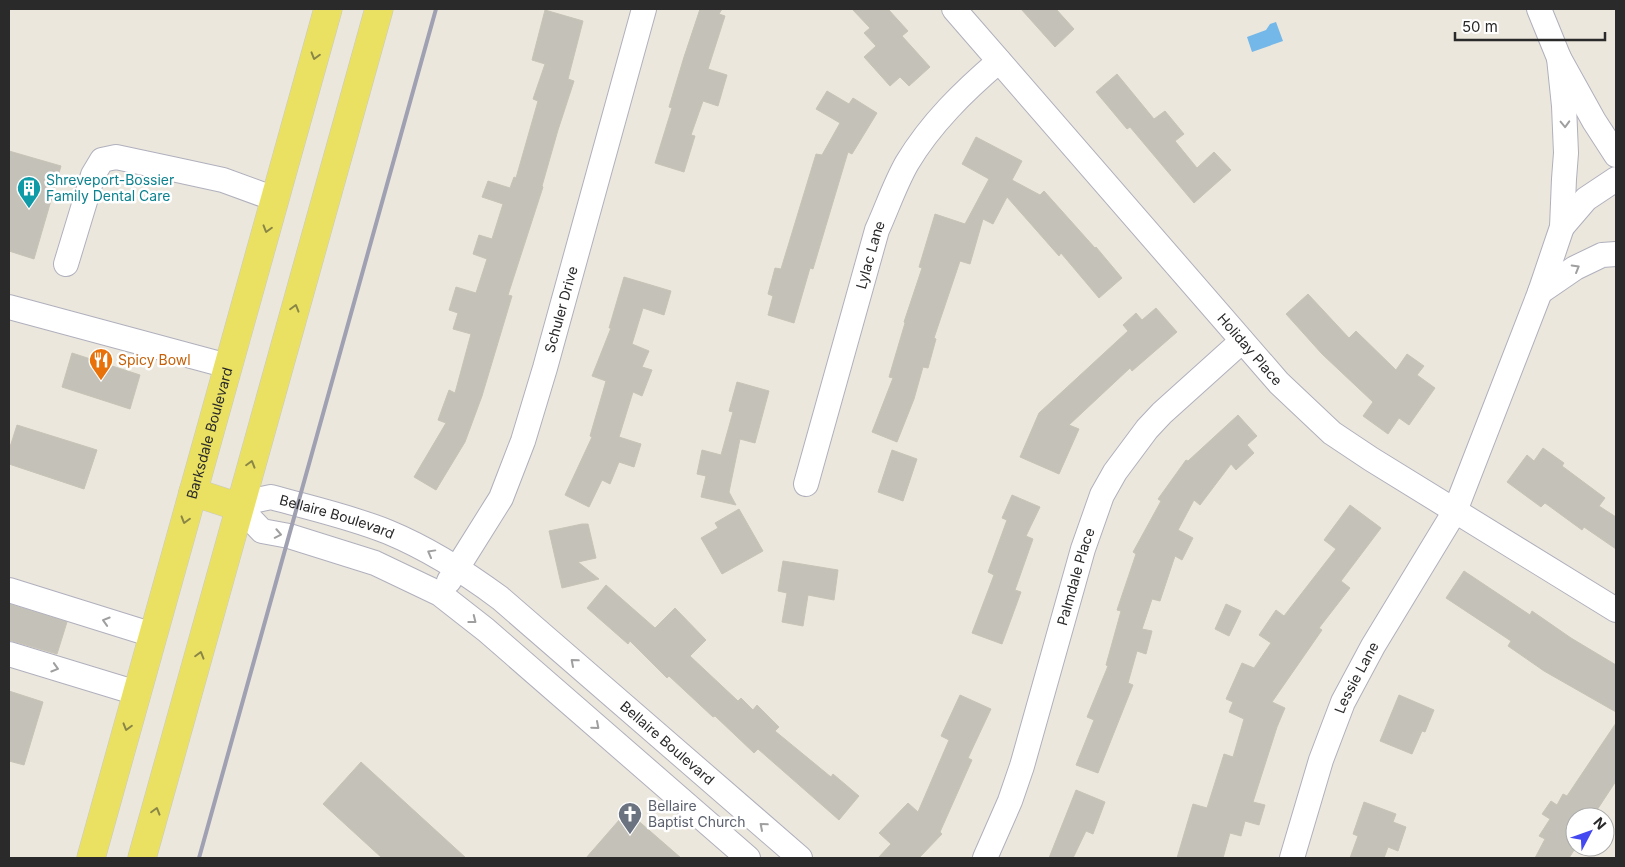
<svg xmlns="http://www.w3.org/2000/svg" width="1625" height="867" font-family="Inter,sans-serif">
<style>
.water{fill:#74b7e9}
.building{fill:#c4c1b8;stroke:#c7c3b6}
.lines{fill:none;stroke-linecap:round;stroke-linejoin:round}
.minor-casing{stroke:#b0b0bd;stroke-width:26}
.major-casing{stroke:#c8c8c8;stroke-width:29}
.minor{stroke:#fff;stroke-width:24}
.major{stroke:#eae163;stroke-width:28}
.rail{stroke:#a0a0b3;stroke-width:4}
.oneway{stroke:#8a8646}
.oneway2{stroke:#9f9f9f}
.labels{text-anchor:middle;stroke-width:5;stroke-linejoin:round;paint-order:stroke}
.culture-label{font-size:14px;fill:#0d838f;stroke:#fff;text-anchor:start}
.street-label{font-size:14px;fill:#2a2a2a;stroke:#fff}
.food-label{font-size:14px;fill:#c56008;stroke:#fff;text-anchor:start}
.worship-label{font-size:14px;fill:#5b616d;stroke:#fff;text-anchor:start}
</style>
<rect width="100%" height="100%" fill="#ebe7dd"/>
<path class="water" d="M1276 22 1283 41 1252 52 1247 37 1266 30 1270 24Z"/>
<path class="building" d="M700 9H722L719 14 725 16 708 69 727 75 718 106 703 101 691 135 695 136 684 172 655 163 672 108 669 107 684 57Z
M852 9H888L908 31 902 36 930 67 909 86 900 77 890 86 864 57 876 46 864 33 870 28Z
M1021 9H1056L1074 29 1055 47Z
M545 10 583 21 568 79 574 81 558 130 542 186 543 187 508 295 512 296 482 396 465 442 436 490 414 477 446 423 438 420 449 390 455 393 471 334 453 329 458 313 449 310 456 287 476 293 487 259 473 254 479 235 492 239 503 204 482 197 488 181 510 188 514 177 516 178 538 101 533 99 545 64 532 60Z
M1117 74 1154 119 1165 111 1184 134 1175 141 1197 168 1214 152 1231 170 1194 203 1130 127 1127 129 1096 92Z
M827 91 849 104 853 98 877 113 852 154 848 152 813 269 810 268 794 323 768 315 773 296 768 294 775 268 781 269 816 154 822 155 840 123 816 109Z
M976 137 1022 161 1012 180 1040 195 1044 191 1095 248 1096 247 1122 278 1099 298 1061 253 1059 256 1007 197 993 224 983 219 970 264 960 261 934 338 936 339 928 368 923 367 914 399 897 442 872 432 893 378 889 377 905 323 904 322 922 268 919 267 935 214 965 224 989 179 962 164Z
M9 151 61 166 34 259 9 251Z
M624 277 671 291 664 315 643 308 632 344 649 351 642 367 652 370 642 396 633 392 619 437 641 444 634 467 619 462 610 484 602 480 589 507 565 495 592 437 590 436 606 381 592 376 611 328H609Z
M1308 294 1349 338 1356 331 1396 370 1407 354 1424 366 1417 375 1435 388 1409 425 1399 418 1388 434 1363 416 1373 402 1322 354 1286 314Z
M1156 308 1177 332 1132 371 1130 368 1069 425 1079 429 1059 474 1020 457 1039 413 1128 331 1123 325 1136 313 1142 320Z
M72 353 140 375 130 409 62 387Z
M737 382 769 391 755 443 740 439 729 492 736 505 701 497 706 476 697 474 702 450 721 455 733 412 729 411Z
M1238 415 1257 436 1247 445 1254 453 1236 470 1231 464 1200 505 1194 500 1178 530 1193 538 1182 560 1175 556 1160 601 1152 599 1142 629 1152 631 1146 654 1137 651 1128 683 1133 685 1098 773 1076 765 1094 720 1087 717 1108 666 1106 665 1121 611 1117 610 1136 554 1133 552 1161 501 1158 499 1186 460 1188 461Z
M17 425 97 450 84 489 9 464V450Z
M1543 448 1564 463 1562 466 1605 498 1599 506 1616 517V549L1584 527 1582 530 1545 503 1541 507 1507 482 1527 455 1534 461Z
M892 450 917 459 903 501 878 492Z
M1012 495 1040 507 1026 536 1033 539 1015 590 1021 592 1002 644 972 633 994 575 988 572 1007 520 1002 518Z
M1350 505 1381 528 1341 581 1350 588 1319 628 1322 630 1272 702 1285 708 1277 727 1253 802 1265 805 1259 825 1245 821 1241 836 1230 833 1223 858H1177L1193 804 1207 808 1224 754 1233 757 1244 719 1229 712 1233 702 1226 699 1242 663 1254 668 1271 643 1259 635 1276 610 1284 616 1336 549 1324 540Z
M739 509 763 551 722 574 701 538 718 528 715 523Z
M582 524H588L596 558 578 562 599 579 562 588 549 531Z
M783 561 838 570 834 600 808 595 803 626 782 622 787 593 778 591Z
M1464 571 1530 615 1532 611 1571 638 1616 665V712L1544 671 1508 646 1511 641 1446 598Z
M606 585 655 628 675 608 706 640 690 656 738 701 741 698 753 710 757 705 779 727 775 731 831 777 833 774 859 796 839 820 758 749 754 753 715 716 713 717 669 676 667 678 630 641 628 644 587 608Z
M9 604 67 622 57 654 9 640Z
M1226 604 1241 611 1229 636 1215 629Z
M9 691 43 702 24 765 9 761Z
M960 695 991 709 968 758 972 760 940 832 942 834 919 858H878L891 844 879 833 908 803 918 812 949 740 941 736Z
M1399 695 1434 710 1425 732 1422 731 1412 754 1380 741Z
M1616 723V781L1595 813 1596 814 1594 817H1575L1576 847 1569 858H1535L1545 839 1539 836 1550 819 1542 814 1551 801 1557 805 1563 794 1567 796Z
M361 762 466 858H382L323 804Z
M1076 790 1105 802 1093 834 1086 831 1073 858H1049Z
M1364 802 1396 814 1393 822 1406 827 1398 851 1388 847 1384 858H1350L1358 836 1353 834Z
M627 811 681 858H586Z"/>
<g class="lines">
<g class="minor-casing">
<g id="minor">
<path id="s1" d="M954 9 1279 383 1332 433 1371 459 1616 610"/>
<path d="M1539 9 1559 58 1594 121 1616 155"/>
<path d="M1562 227 1586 199 1616 179"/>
<path d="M66 264 93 175 102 160 116 157 177 170 223 180 275 199"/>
<path d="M1540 292 1575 268 1602 255 1616 254"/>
<path d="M9 307 228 366"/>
<path id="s2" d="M806 484 877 230C887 208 895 184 907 163 931 123 964 91 999 61"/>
<path id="s3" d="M449 581 501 498 523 441 545 368 644 9"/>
<path d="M9 590 153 635"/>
<path d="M9 654 137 693"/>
<path id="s4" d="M748 858 486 630 440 594 375 563 289 536 262 531 239 507 257 500 271 497C310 508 351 517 388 532 429 549 465 572 500 598L800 858"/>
<path id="s5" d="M985 858 1010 801 1022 766 1083 549 1102 495 1115 472 1147 429 1162 413 1242 341"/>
<path id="s6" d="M1292 858 1321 760 1343 702 1373 646 1455 511 1540 292 1562 227 1564 179 1566 153 1564 106 1559 58"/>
</g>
</g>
<g class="major-casing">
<g id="major">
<path d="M193 492 239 507"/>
<path id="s7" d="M91 858 328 9"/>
<path d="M142 858 379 9"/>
</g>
</g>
<use href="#minor" class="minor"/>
<use href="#major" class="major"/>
<path class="rail" d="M199 858 436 9"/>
</g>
<defs><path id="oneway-chevron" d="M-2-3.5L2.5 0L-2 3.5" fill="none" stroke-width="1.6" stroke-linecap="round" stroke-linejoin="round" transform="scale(1.25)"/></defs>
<g class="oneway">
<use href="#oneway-chevron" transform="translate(315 56) rotate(106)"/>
<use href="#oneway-chevron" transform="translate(267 229) rotate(106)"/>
<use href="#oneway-chevron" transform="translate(295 308) rotate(-74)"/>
<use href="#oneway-chevron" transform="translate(251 464) rotate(-74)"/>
<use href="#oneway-chevron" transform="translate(185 520) rotate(106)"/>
<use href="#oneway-chevron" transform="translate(200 655) rotate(-74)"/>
<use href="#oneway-chevron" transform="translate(127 727) rotate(106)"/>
<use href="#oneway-chevron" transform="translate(156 811) rotate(-74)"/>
</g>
<g class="oneway2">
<use href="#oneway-chevron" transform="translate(1565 124) rotate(88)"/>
<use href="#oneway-chevron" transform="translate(1576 268) rotate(-30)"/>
<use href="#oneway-chevron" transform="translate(278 534) rotate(11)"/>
<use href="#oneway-chevron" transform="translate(431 553) rotate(-151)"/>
<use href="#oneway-chevron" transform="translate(473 620) rotate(38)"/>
<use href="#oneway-chevron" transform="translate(106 621) rotate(-163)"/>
<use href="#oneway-chevron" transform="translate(574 662) rotate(-139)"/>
<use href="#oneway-chevron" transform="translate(55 668) rotate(17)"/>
<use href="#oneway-chevron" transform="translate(596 726) rotate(41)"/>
<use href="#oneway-chevron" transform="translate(763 826) rotate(-139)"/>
</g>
<defs>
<g id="building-pin" transform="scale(1.25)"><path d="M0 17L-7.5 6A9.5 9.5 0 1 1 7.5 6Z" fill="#0f9aa8" stroke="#fff"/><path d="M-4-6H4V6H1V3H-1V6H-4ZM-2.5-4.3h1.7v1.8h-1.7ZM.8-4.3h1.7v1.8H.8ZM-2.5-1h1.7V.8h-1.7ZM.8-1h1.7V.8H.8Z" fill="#fff"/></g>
<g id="restaurant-pin" transform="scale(1.25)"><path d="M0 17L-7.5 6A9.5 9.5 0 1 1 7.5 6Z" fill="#e8710a" stroke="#fff"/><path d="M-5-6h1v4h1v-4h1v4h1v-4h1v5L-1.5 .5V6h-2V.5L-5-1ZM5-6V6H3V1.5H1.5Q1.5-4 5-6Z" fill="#fff"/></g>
<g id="church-pin" transform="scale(1.25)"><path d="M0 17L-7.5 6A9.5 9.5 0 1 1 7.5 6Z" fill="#6b7280" stroke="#fff"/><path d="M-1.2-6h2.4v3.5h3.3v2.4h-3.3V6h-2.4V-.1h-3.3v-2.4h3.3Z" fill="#fff"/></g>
</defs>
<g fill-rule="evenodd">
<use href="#building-pin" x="29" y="188"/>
<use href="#restaurant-pin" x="101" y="360"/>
<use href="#church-pin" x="630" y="814"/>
</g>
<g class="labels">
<g class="culture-label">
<text x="46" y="185">Shreveport-Bossier<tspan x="46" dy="16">Family Dental Care</tspan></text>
</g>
<g class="street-label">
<text dy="5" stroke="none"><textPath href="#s2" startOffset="238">Lylac Lane</textPath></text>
<text dy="5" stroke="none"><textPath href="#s3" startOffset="296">Schuler Drive</textPath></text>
<text dy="5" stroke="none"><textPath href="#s1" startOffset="451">Holiday Place</textPath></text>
<text dy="5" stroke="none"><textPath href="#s7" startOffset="441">Barksdale Boulevard</textPath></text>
<text dy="5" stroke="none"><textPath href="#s4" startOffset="731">Bellaire Boulevard</textPath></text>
<text dy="5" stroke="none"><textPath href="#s5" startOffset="296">Palmdale Place</textPath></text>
<text dy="5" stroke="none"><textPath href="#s6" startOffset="192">Lessie Lane</textPath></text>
<text dy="5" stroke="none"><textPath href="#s4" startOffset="1136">Bellaire Boulevard</textPath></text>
</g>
<g class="food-label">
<text x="118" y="365">Spicy Bowl</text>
</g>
<g class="worship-label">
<text x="648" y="811">Bellaire<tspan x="648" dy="16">Baptist Church</tspan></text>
</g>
</g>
<rect width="1625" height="867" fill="none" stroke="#2a2a2a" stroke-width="20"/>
<g transform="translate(1590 832) rotate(49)"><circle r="24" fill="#ffffff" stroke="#aaaaaa"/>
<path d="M0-4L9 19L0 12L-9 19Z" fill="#4448f1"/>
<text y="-8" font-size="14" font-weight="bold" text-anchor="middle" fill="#2a2a2a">N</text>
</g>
<path d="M1455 32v8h150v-8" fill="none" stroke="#2a2a2a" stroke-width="2.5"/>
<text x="1462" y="32" font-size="15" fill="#2a2a2a" stroke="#ffffff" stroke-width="4" paint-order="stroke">50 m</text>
</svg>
